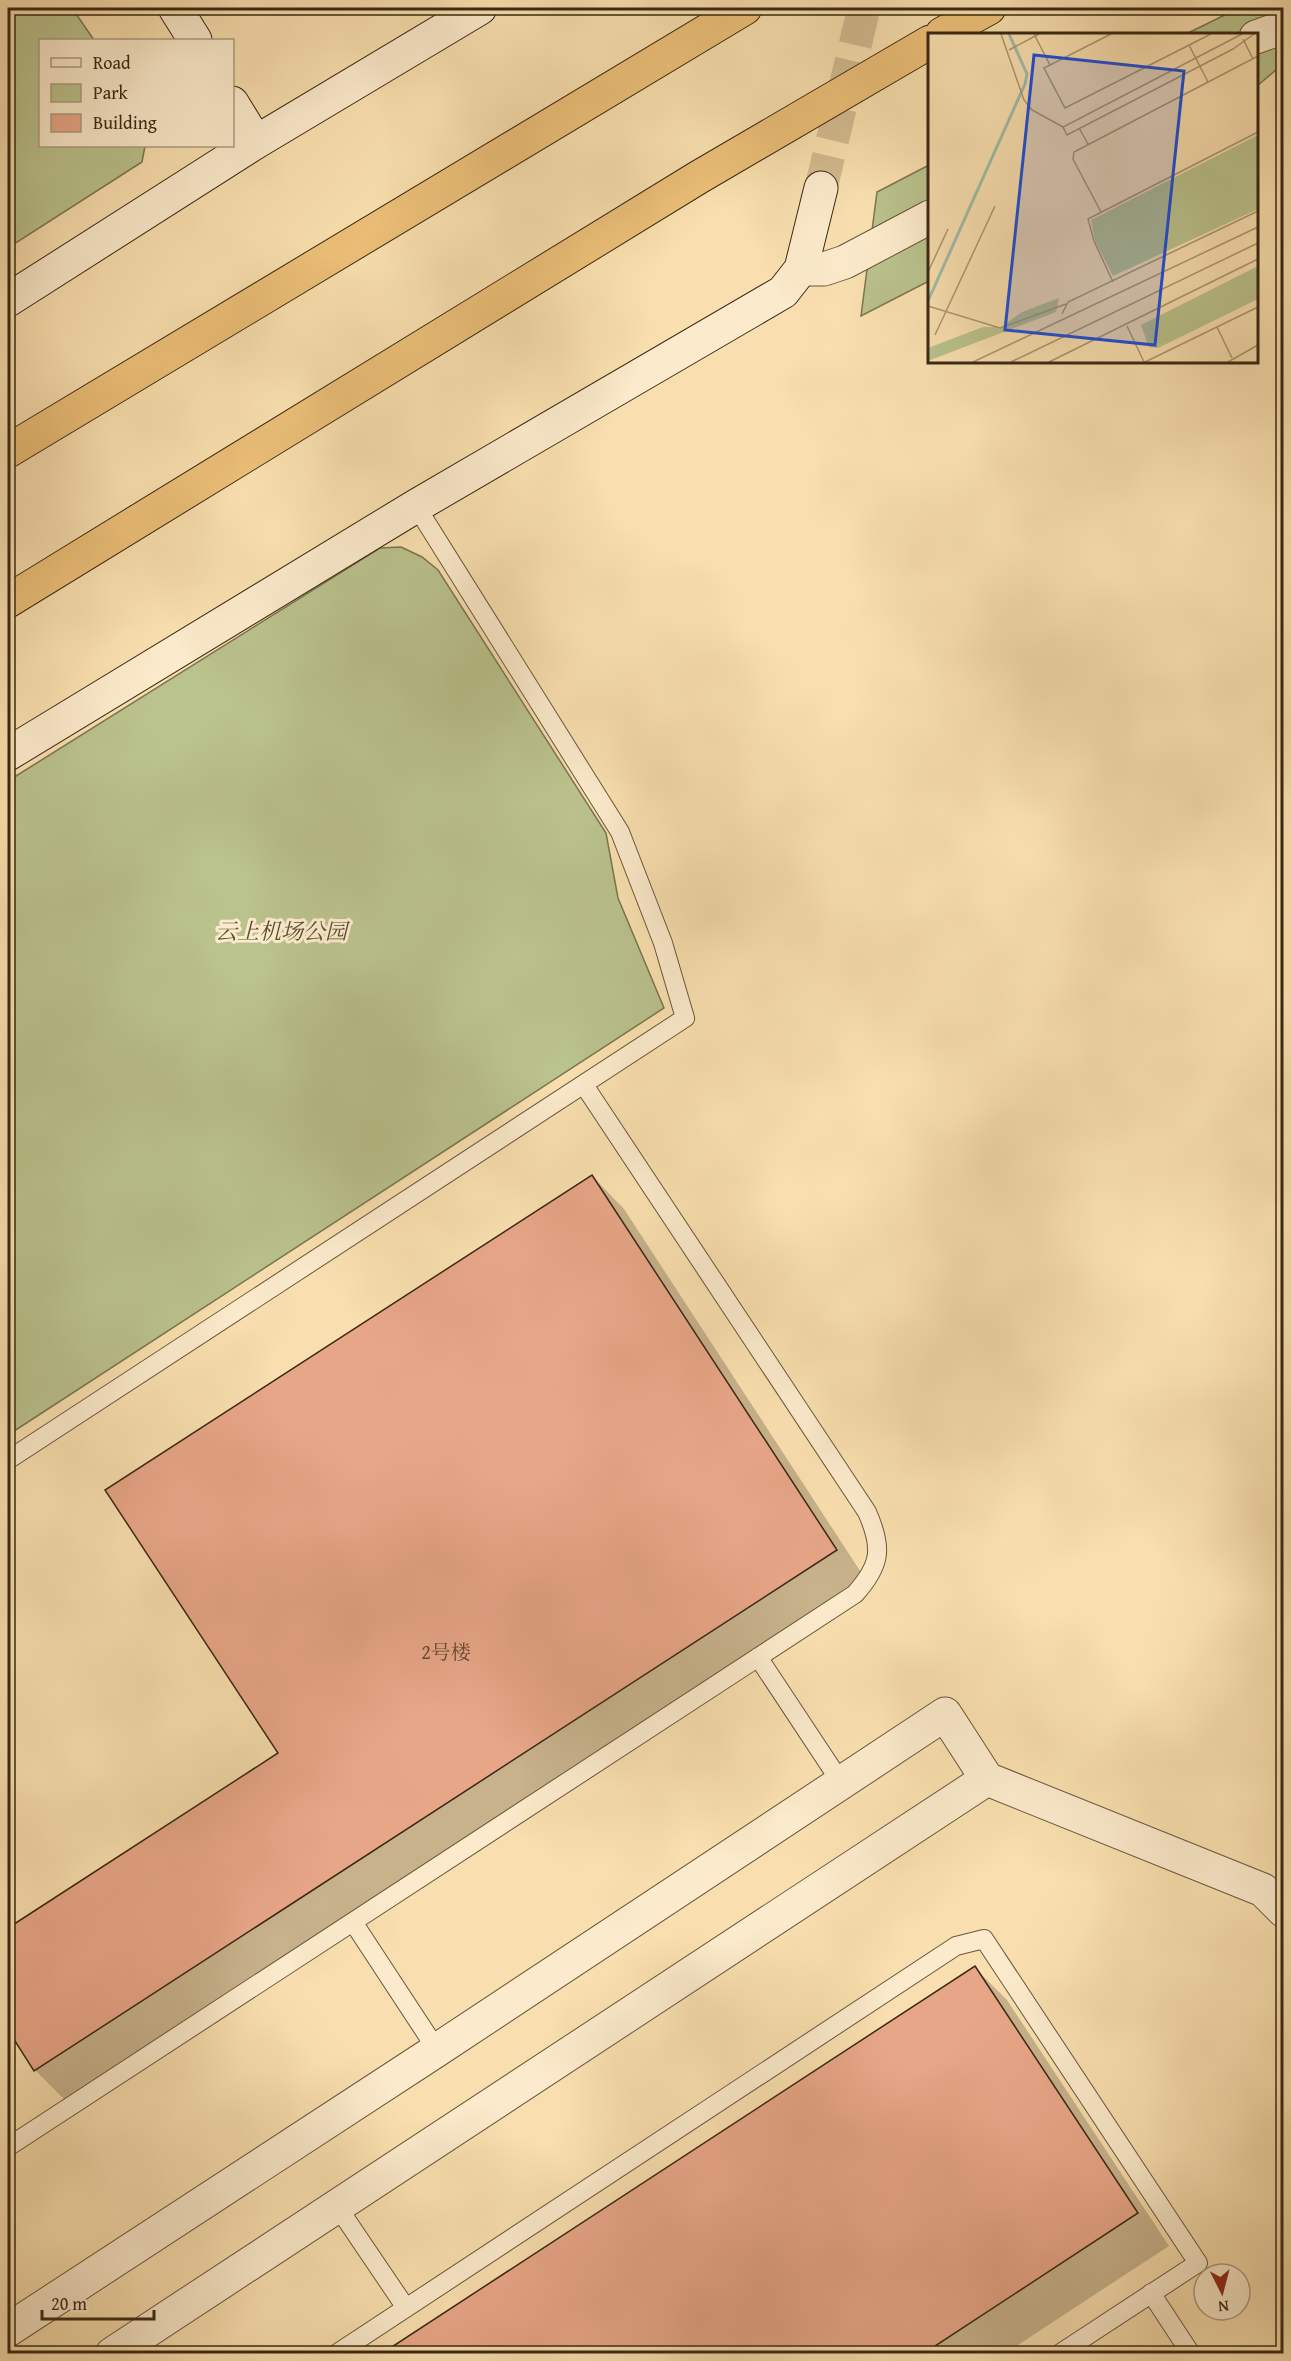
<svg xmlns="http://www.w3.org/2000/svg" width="1291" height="2361" font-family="'Gentium Book Plus','Noto Serif SC',serif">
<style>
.green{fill:#bac28d;stroke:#7a7550;stroke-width:1.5}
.shadow{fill:#0003}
.building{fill:#e8a688;stroke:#392813;stroke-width:1.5}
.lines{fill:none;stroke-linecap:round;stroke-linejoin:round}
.secondary-tunnel{stroke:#d3ba90;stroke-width:33;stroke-dasharray:33 16;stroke-linecap:butt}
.lane-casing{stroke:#69563a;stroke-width:20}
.street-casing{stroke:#69563a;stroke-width:35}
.secondary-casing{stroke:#392813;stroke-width:35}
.highway-casing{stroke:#392813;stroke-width:35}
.lane{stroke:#fbeacb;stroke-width:18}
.street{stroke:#fbeacb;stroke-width:33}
.secondary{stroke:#fbeacb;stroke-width:33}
.highway{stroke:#ecc078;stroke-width:33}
.labels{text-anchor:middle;stroke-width:6;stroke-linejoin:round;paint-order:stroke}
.number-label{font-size:20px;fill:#654830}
.park-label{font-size:22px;font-style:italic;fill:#594e32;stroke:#fbeacb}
.inset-river{fill:none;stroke:#9ebda9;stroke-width:3}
.inset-road{fill:none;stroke:#ac9671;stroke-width:1.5}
.view{fill:#1d4ed8;fill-opacity:0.15;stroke:#1d4ed8;stroke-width:3}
.inset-edge{fill:none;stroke:#392813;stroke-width:3}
</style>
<rect width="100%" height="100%" fill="#f9dfaf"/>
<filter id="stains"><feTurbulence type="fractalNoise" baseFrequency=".00333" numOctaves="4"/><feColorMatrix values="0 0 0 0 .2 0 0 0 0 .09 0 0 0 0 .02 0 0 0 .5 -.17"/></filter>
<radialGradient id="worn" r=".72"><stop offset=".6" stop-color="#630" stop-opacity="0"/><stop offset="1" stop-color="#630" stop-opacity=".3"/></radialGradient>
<path class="green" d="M8 8H72L94 40H40V146H145L142 162 8 248Z
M1239 8H1283V64L1257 86 1256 34H1186Z
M929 165V281L861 316 877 192Z
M401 547 422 557 438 570 606 833 618 898 664 1008 8 1435V781L380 548Z"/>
<path class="shadow" d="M592 1176 624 1209 868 1583 67 2102 35 2070 8 2028V1930L280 1754Z
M974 1967 1007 2000 1169 2246 1004 2354H384Z"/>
<path class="building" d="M592 1175 837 1550 34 2071 8 2030V1928L278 1753 105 1490Z
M975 1966 1138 2213 923 2354H381Z"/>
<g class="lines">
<path class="secondary-tunnel" d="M821 188 864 8"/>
<g class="lane-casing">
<path id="lane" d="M8 1460 685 1018 663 943 620 832 416 506
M758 1657 842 1784
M353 1922 437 2050
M8 2147 855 1594C881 1565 883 1548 867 1512L584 1085
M337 2206 406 2308
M1151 2293 1191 2354
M336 2354 956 1946 984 1939 1198 2263 1059 2354"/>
</g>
<g class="street-casing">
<path id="street" d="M1256 37 1284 27
M801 269H824L845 262 930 217
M987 1779 1263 1890 1284 1911
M8 2330 437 2050 945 1714 987 1779 112 2354"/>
</g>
<g class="secondary-casing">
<path id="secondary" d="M175 8 195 40
M232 103 256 142
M8 300 256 142 480 8
M8 754 416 506 783 292 801 269 821 188"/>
</g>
<g class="highway-casing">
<path id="highway" d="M942 34 989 8
M8 451 745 8
M8 601 699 177 930 42"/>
</g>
<use href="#lane" class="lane"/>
<use href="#street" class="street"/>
<use href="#secondary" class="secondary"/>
<use href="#highway" class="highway"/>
</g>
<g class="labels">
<g class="number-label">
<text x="446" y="1659">2号楼</text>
</g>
<g class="park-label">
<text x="281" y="939">云上机场公园</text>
</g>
</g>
<g transform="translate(928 33)">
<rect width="330" height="330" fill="#f9dfaf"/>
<path d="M330 102V176L185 243 167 208 163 187ZM330 233V266L230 315 221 314 213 292ZM131 265 128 279 0 328V315L55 294H73L94 279Z" fill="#bac28d"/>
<path class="inset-river" d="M0 268 97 51 99 41 81 1"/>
<path class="inset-road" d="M73 1 96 67 104 77 135 94M106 1 122 32M183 1 116 35 137 75 283 1M314 1 135 94 139 102 305 16 326 1M315 6 325 26M261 12 280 49M81 17 111 1M151 95 160 111M173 179 145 126 146 119 330 23M0 239 20 196M185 249 166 208 160 186 330 99M0 273 72 295 138 271M134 281 140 269 330 178M199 293 216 329M289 294 304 325M7 302 67 173M45 329 330 194M83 329 330 210M121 329 330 226M217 329 330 274M300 329 330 312"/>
<path class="view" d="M106 22 256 38 227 312 77 297Z"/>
<rect width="330" height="330" class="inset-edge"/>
</g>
<rect width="1291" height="2361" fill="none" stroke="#f9dfaf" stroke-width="30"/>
<rect x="9" y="9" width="1273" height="2343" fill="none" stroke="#392813" stroke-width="3"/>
<rect x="15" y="15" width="1261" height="2331" fill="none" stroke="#392813" stroke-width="1.5"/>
<rect x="39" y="39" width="195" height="108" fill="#fbeacb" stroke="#ad9c81" stroke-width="1.5"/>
<rect x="51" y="58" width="30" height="9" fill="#fbeacb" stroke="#ad9c81" stroke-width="1.5"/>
<text x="93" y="69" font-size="18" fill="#392813">Road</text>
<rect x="51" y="84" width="30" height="18" fill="#bac28d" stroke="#ad9c81" stroke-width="1.5"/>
<text x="93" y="99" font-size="18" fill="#392813">Park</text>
<rect x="51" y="114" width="30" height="18" fill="#e8a688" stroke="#ad9c81" stroke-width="1.5"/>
<text x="93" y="129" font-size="18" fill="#392813">Building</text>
<g transform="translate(1222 2292) rotate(174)"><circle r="28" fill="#fbeacb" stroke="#ad9c81" stroke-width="1.5"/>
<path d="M0-4.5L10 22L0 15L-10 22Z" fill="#8f2418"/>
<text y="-9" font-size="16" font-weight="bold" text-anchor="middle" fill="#392813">N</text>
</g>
<path d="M42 2310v9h112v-9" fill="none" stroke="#392813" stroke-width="3"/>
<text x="51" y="2310" font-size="18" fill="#392813" stroke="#fbeacb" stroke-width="4.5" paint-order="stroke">20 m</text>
<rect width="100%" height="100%" filter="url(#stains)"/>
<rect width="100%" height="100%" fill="url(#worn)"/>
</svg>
